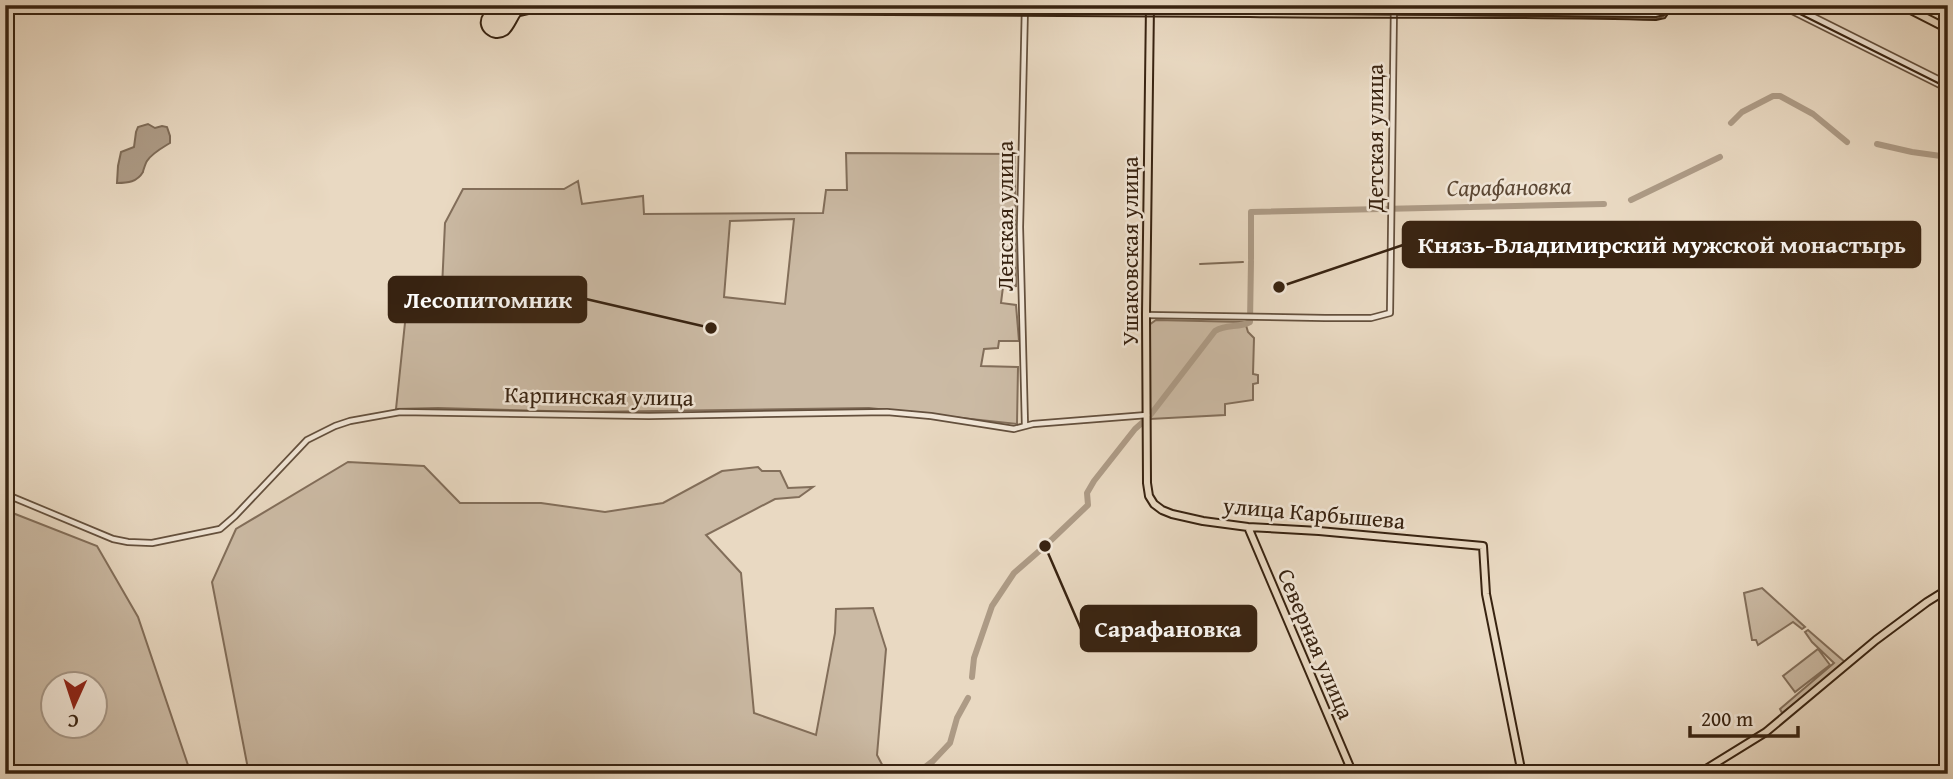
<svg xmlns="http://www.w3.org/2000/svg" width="1953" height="779" font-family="'Gentium Book Plus',serif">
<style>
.green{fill:#cbbaa4;stroke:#826e5a;stroke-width:2;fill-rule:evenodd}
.water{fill:#ad9b86;stroke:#7e6b57;stroke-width:2}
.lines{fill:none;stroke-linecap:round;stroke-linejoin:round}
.stream{stroke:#7e6b57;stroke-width:2}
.river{stroke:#ad9b86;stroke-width:6}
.minor-casing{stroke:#64503d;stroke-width:8}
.major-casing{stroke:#382311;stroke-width:10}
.minor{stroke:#f1e6d7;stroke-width:4.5}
.major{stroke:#e9d9c2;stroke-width:6}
.tram{stroke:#382311;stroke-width:2}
.labels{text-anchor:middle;stroke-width:5;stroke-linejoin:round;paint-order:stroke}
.street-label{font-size:23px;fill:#382311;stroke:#f1e6d7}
.water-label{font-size:24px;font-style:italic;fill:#5b4734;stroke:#f1e6d7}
.leader{fill:none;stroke:#382311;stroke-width:2.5}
.callout-dot{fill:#382311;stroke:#f1e6d7;stroke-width:2.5}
.callout{fill:#382311;stroke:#382311;stroke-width:2.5}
.callout-label{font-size:24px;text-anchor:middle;font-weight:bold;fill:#fff}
</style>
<rect width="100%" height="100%" fill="#e9d9c2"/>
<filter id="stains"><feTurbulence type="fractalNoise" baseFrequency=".00286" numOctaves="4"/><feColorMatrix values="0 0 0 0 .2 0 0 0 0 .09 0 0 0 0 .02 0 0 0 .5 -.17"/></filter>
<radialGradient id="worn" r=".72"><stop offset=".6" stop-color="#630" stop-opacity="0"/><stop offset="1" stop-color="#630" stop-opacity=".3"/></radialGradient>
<path class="green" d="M846 153 1015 154 1016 286 1003 287 1001 303 1016 305 1019 341H999L998 348 984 349 981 366 1018 367 1017 424 869 408 586 412 438 408 396 409 408 294 442 288 445 223 463 189H564L578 181 582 204 643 196 644 214 823 213 826 190H847ZM794 219 785 304 724 297 730 221Z
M1156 320 1245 322 1248 332 1254 338 1253 374 1258 375V383L1253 384V400L1225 404V415L1150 419 1149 325Z
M348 462 424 466 460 503H541L605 512 663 503 722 471 758 467 762 471H780L788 488 813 487 799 497 775 499 706 535 741 573 754 713 816 735 835 633 836 609 873 608 886 649 877 755 887 774H249L212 582 236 529Z
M5 510 97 546 138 617 191 774H5ZM52 684H94V726H52Z
M1762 588 1805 627 1802 629 1793 622 1758 645 1756 640H1752L1744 593Z
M1808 630 1846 663 1782 713 1780 709 1834 663 1812 642 1805 632Z
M1818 649 1830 665 1795 692 1783 676Z"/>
<path class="water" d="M148 124 155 128 162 126 167 127 170 136V143C162 148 152 153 147 161 146 162 143 171 143 172 137 182 128 183 117 183L118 166 121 152 134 147 136 132 138 127Z"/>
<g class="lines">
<path class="stream" d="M1200 264 1243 262"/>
<path class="river" d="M1731 123 1742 112 1773 96H1780L1813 114 1847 142
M1877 144 1912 152 1948 157
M1631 200 1720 157
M1251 259V212L1604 204
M1148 418 1215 331C1226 324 1239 328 1250 322L1251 261
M972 677 974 658 992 606 1014 573 1045 546 1088 505 1087 493 1094 481 1135 429 1143 422
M916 774 933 761 950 743 957 718 968 698
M1938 774 1948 753"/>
<g class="minor-casing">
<path id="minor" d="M468 5V9L549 7 1444 12 1658 15 1665 12 1669 5
M1780 5 1948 89
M1790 5 1948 84
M1146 315 1325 318H1371L1390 313 1394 5
M1025 426 1020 227 1025 5
M5 494 113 539 128 542 152 543 220 529 235 516 307 440 335 426 350 421 400 412 649 416 887 412 931 416 1014 429 1033 424 1147 415"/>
</g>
<g class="major-casing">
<path id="major" d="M1150 5 1146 315 1147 483 1149 496 1154 504 1162 510 1172 514 1203 521 1248 527 1319 531 1483 546 1486 594 1522 774
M1901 5 1948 29
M1248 527 1353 774
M1698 774 1766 732 1876 640 1927 602 1948 589"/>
</g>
<use href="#minor" class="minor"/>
<use href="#major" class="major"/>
<path class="tram" d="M1671 5 1664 15 1656 17 1025 11 494 10 484 13C473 28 492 45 507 35 513 31 516 22 520 16L533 13C772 13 1011 14 1250 17 1385 19 1521 16 1656 20L1665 18 1674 5
M1782 5 1948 88"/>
</g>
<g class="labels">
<g class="street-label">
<text transform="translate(1375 138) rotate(-90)" y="8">Детская улица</text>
<text transform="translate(1005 216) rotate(-90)" y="8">Ленская улица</text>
<text transform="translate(1130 251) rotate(-90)" y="8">Ушаковская улица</text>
<text transform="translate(599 396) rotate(1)" y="8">Карпинская улица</text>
<text transform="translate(1314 513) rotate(5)" y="8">улица Карбышева</text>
<text transform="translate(1316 644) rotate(67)" y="8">Северная улица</text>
</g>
<g class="water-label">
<text transform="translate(1509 187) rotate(-1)" y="8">Сарафановка</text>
</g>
</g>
<path class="leader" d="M1279 287L1403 245M711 328L586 299M1045 546L1081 629"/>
<g class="callout-dot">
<circle cx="1279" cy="287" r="7"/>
<circle cx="711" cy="328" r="7"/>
<circle cx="1045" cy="546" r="7"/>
</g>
<g class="callout">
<rect x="1403" y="222" width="517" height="45" rx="7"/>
<rect x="389" y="277" width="197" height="45" rx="7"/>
<rect x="1081" y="606" width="175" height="45" rx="7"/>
</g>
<g class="callout-label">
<text x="1662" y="253">Князь-Владимирский мужской монастырь</text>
<text x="488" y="308">Лесопитомник</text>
<text x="1168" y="637">Сарафановка</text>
</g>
<rect width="1953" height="779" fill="none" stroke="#e9d9c2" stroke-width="28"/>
<rect x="7" y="7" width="1939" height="765" fill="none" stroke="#382311" stroke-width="3.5"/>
<rect x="14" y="14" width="1925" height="751" fill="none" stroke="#382311" stroke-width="2"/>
<g transform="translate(74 705) rotate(183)"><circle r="33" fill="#f1e6d7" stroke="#a79888" stroke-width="2"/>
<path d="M0-5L12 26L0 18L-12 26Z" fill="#8f2418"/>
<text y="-10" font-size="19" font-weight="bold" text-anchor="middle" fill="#382311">С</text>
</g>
<path d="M1690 726v10h108v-10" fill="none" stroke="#382311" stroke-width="3.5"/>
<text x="1701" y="726" font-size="21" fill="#382311" stroke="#f1e6d7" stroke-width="5" paint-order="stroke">200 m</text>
<rect width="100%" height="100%" filter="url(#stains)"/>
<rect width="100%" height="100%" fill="url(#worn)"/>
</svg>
